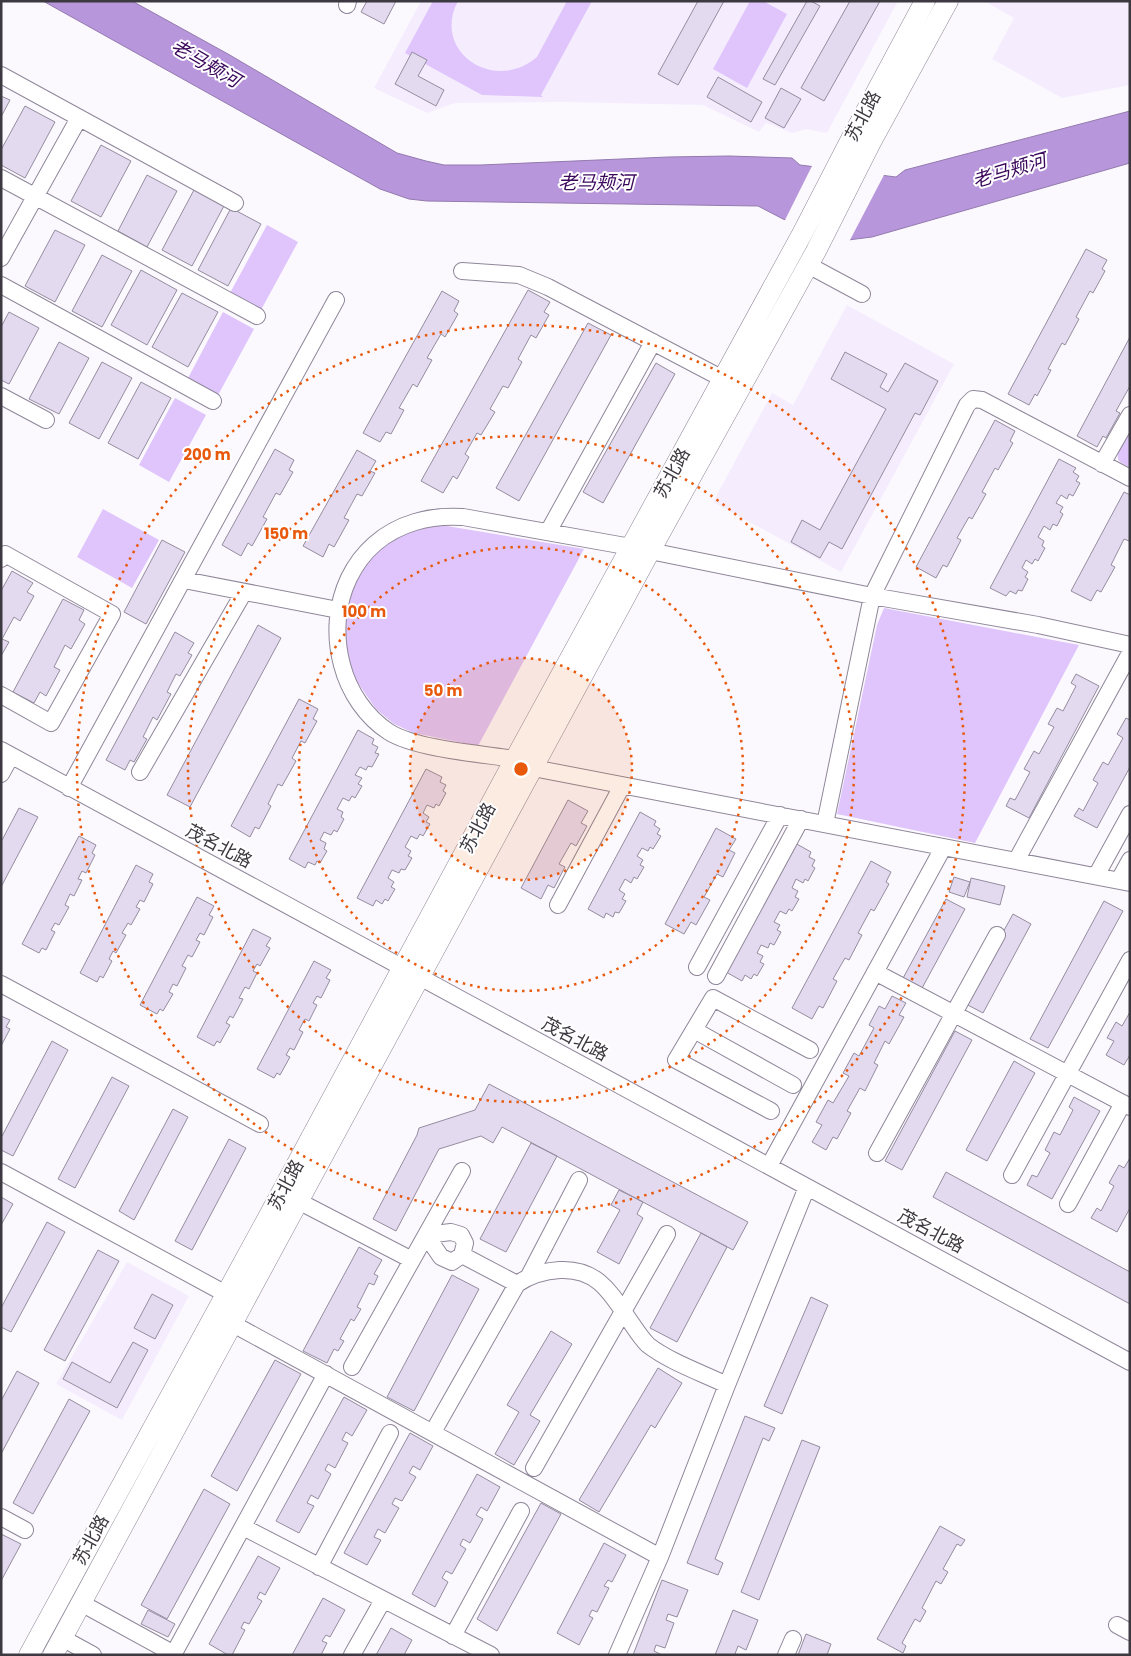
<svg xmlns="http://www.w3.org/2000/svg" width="1131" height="1656" font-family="Poppins,'Noto Sans SC',sans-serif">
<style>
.built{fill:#f5edfe}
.green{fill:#dfc5fc}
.water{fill:#b896dc;stroke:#937aae}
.pier{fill:#fbf9fe}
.building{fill:#e3daef;stroke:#958c9f}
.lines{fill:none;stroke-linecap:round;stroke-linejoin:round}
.minor-casing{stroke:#8f8799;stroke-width:18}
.major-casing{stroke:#8f8799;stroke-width:21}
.minor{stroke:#fff;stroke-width:16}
.major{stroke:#fff;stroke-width:20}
.ring{fill:none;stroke:#e8590c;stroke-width:2.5;stroke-dasharray:2.5 5}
.labels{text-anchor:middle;stroke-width:4;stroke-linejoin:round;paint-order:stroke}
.street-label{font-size:18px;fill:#3d3941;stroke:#fff}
.water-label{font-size:19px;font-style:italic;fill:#3b085c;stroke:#fff}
.centre{fill:#e8590c;stroke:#fff;stroke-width:2.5}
.ring-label{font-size:15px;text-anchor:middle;font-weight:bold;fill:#e8590c;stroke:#fff;stroke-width:4;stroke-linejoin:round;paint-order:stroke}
</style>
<rect width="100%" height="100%" fill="#fbf9fe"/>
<path class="built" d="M421 1H898L827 133 806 129 792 133 766 123 759 132 703 105 564 102 455 103 427 113 374 88Z
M984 1H1130V85L1062 98 992 59 1014 18Z
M847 305 954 364 841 572 713 502 772 393 793 405Z
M127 1262 189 1296 122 1420 56 1384Z"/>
<path class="green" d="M433 1H458C431 51 494 94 537 57L567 1H592L541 95 543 97 482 95 405 53Z
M750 1H763L787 14 747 88 713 69Z
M267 225 298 242 261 310 230 293Z
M223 312 254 329 217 397 187 380Z
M175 398 206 415 169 482 139 465Z
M1130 431V467C1127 466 1121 463 1119 461 1114 453 1126 437 1130 431Z
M103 509 159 540 132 588 77 557Z
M441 525 584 549 478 746 414 733 394 724 376 709 353 676 344 646 343 617 362 566 385 544 422 527Z
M884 608 1079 645 975 843 837 814 877 625Z"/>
<path class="water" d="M43 1H132L228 54 397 153 426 161 444 165H481L668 157 729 156 792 158 800 165 896 177 905 170 1130 111V163L872 237 848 240 783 219 758 206 427 201 409 199 380 189Z"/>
<path class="pier" d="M813 164 885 173 849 242 784 222Z"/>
<path class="building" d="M367 1H396L384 24 361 12Z
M698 1H724L678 85 658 74Z
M807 1H811L820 6 775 85 763 79Z
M850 1H880L824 101 801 88Z
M412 52 427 60 418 76 444 90 436 106 395 84Z
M718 77 762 102 751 122 707 97Z
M781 88 801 99 784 128 765 118Z
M1 96 10 100 1 117Z
M25 106 55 122 25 178 1 165V150Z
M101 145 131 161 101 217 71 201Z
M147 175 177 191 147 247 118 231Z
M195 188 225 204 192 266 162 250Z
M231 208 261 224 228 286 198 270Z
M55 230 85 245 55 302 25 286Z
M1086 249 1107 260 1102 269 1105 271 1093 293 1090 291 1076 317 1079 319 1065 345 1062 343 1048 369 1051 370 1037 396 1035 394 1029 405 1008 394Z
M102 255 132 271 102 327 72 311Z
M141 270 177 290 147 345 111 325Z
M528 290 550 302 544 312 549 315 536 338 531 335 518 359 522 362 508 388 503 386 490 409 495 412 481 435 477 433 465 454 469 457 457 479 453 476 443 493 421 481Z
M442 291 459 301 454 311 458 314 445 337 441 334 427 358 432 360 417 387 413 384 399 408 404 410 391 434 386 432 380 442 363 433Z
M182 293 218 312 188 367 152 347Z
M9 312 39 328 9 384 1 380V327Z
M588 323 611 335 519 501 496 488Z
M1130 337V386L1116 411 1120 413 1106 438 1103 436 1097 447 1077 436Z
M59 342 89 358 59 414 29 399Z
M845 352 887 374 880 387 888 392 905 363 938 381 920 415 915 413 842 549 829 542 820 558 791 542 802 520 820 530 886 409 831 379Z
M102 362 132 378 99 439 69 423Z
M656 363 675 374 603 503 583 492Z
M141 382 171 398 138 459 108 443Z
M995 420 1015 431 1010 441 1013 443 998 470 995 468 982 492 986 494 972 519 969 517 957 538 961 540 947 567 943 565 936 578 916 567Z
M275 449 294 460 289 470 293 472 280 495 276 493 263 517 267 519 252 546 248 543 241 556 222 545Z
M357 450 376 461 370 471 375 473 362 496 357 494 344 518 349 520 334 547 329 544 323 557 303 546Z
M1059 459 1076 468 1073 472 1079 476 1076 481 1080 483 1073 496 1069 494 1067 499 1061 495 1056 503 1063 507 1060 512 1063 514 1057 526 1053 524 1050 530 1044 526 1038 537 1044 541 1042 546 1045 548 1038 561 1035 559 1032 564 1026 560 1022 568 1028 572 1025 577 1028 579 1022 591 1018 590 1016 594 1010 591 1006 596 990 588Z
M1124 492 1130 495V539L1129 541 1124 539 1111 565 1115 567 1101 592 1097 590 1091 601 1071 591Z
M162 540 185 552 146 624 124 612Z
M12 571 33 583 27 592 34 596 20 621 14 617 2 639 9 642 1 656V591Z
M63 599 84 610 79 620 85 624 71 649 65 645 54 667 60 670 46 696 40 692 34 703 13 692Z
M258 625 281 638 190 807 167 795Z
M175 632 194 643 188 653 192 655 180 676 176 674 167 692 171 694 157 720 153 717 143 737 147 739 134 762 130 760 125 770 106 760Z
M1076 674 1099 686 1029 818 1006 806 1010 798 1015 800 1030 772 1024 769 1034 751 1039 754 1054 727 1048 724 1057 708 1063 711 1076 686 1071 683Z
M299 699 318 709 313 719 317 721 305 743 301 741 292 758 296 761 282 786 278 784 268 804 271 806 259 829 255 827 250 837 231 826Z
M1126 718 1130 720V767L1097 828 1074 816 1079 808 1083 811 1098 783 1093 780 1103 762 1108 765 1123 738 1117 734Z
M358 730 374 739 372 744 378 747 375 753 379 754 372 767 368 766 366 770 360 767 355 775 362 778 358 784 362 786 355 798 352 796 349 801 343 798 337 809 343 812 341 817 344 819 337 832 334 830 331 835 324 832 320 840 326 843 324 849 327 851 320 863 317 861 315 865 308 862 305 868 289 859Z
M426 769 442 777 440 782 446 785 443 791 446 793 439 806 436 804 434 808 427 805 423 813 429 817 426 822 430 824 423 836 420 834 417 839 411 836 405 847 411 851 408 856 412 858 405 870 401 869 399 873 392 870 388 878 394 882 391 887 395 889 388 901 385 899 382 904 376 900 373 906 357 898Z
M568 800 588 811 581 823 587 826 576 846 571 843 559 864 565 867 554 888 548 885 541 899 521 888Z
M19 808 38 817 1 887V842Z
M640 812 656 821 654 825 660 829 657 834 661 836 653 849 650 847 648 851 642 848 637 856 643 860 640 865 644 867 637 879 634 877 631 883 625 879 619 890 625 894 622 899 626 901 619 913 615 912 613 917 606 913 604 918 588 909Z
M716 828 736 839 729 850 735 853 723 877 717 874 704 897 710 900 696 925 691 922 684 934 665 924Z
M79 836 96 845 92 853 95 855 86 873 82 871 78 879 82 880 74 896 70 894 65 905 69 907 59 925 55 923 51 930 55 932 46 950 42 948 39 953 22 944Z
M795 843 811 852 809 857 815 860 812 866 815 868 808 881 805 879 803 883 796 879 792 888 798 891 795 897 799 899 792 911 789 909 786 914 780 911 774 922 780 925 777 930 781 932 774 945 770 943 768 948 761 945 757 953 763 956 760 962 764 964 757 976 754 974 751 979 745 975 742 981 726 972Z
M871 861 891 872 886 882 889 884 874 911 871 909 858 933 862 935 849 960 845 958 833 979 837 981 823 1008 819 1006 812 1019 792 1008Z
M136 865 153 874 149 882 153 884 144 902 140 900 136 907 140 909 131 925 128 923 122 933 126 935 116 953 113 951 109 959 112 961 103 978 100 976 97 982 80 973Z
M954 877 970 882 964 897 949 892Z
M971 878 1005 886 1000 905 967 897Z
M197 897 214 906 209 915 213 917 204 935 200 933 196 940 200 942 192 957 188 955 182 966 186 968 177 986 173 984 169 992 173 994 163 1011 160 1009 157 1014 140 1005Z
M946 899 965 909 921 990 902 980Z
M1104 901 1123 911 1048 1048 1030 1039Z
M1013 914 1031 924 983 1013 964 1003Z
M253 929 271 938 266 946 270 948 260 966 257 964 253 971 257 973 249 989 245 987 239 998 243 999 233 1018 230 1016 226 1023 230 1025 220 1043 217 1041 214 1046 197 1037Z
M314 961 331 970 326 978 330 980 321 998 317 996 313 1003 317 1005 309 1021 305 1019 299 1030 303 1032 294 1050 290 1048 286 1055 290 1057 280 1075 277 1073 274 1078 257 1069Z
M892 996 906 1003 899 1015 904 1017 889 1044 885 1041 874 1063 878 1065 865 1091 860 1088 847 1111 851 1113 837 1139 833 1137 826 1150 812 1142 822 1125 816 1122 828 1100 833 1103 849 1076 843 1073 854 1053 859 1056 874 1028 869 1025 879 1006 885 1009Z
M1130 1012V1055L1124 1065 1106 1055 1114 1041 1107 1038 1116 1022 1122 1026Z
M1 1016 10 1020 6 1027 10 1029 1 1046Z
M955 1031 972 1040 902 1170 885 1161Z
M52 1041 68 1050 13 1156 1 1150V1138Z
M1014 1061 1035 1073 987 1161 966 1150Z
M112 1077 129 1086 75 1188 58 1179Z
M489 1084 748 1222 733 1250 502 1127 493 1143 481 1136 439 1149 396 1231 373 1219 417 1135 419 1128 475 1110Z
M1074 1097 1100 1111 1052 1199 1027 1185 1032 1175 1037 1177 1050 1153 1045 1150 1054 1132 1060 1135 1073 1110 1069 1107Z
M173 1109 188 1117 134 1220 119 1211Z
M229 1139 246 1148 192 1250 175 1241Z
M531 1143 557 1156 506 1252 480 1239Z
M1130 1158V1208L1117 1232 1091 1218 1097 1208 1101 1211 1114 1186 1109 1183 1119 1165 1124 1168Z
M946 1172 1130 1272V1304L933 1197Z
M619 1190 643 1202 637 1214 643 1218 619 1264 597 1252 620 1210 611 1205Z
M1 1197 13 1204 1 1225Z
M47 1222 65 1232 11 1332 1 1327V1308Z
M701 1233 727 1247 677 1342 650 1328Z
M359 1247 382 1260 374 1274 378 1276 374 1285 369 1283 357 1307 361 1309 354 1321 351 1319 340 1339 344 1341 338 1351 334 1349 327 1363 303 1351Z
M98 1250 119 1261 65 1361 44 1350Z
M452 1275 479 1289 414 1411 387 1397Z
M152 1294 173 1305 155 1339 134 1328Z
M811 1297 828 1305 782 1414 764 1406Z
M551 1331 572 1344 530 1415 540 1421 514 1465 495 1454 519 1412 507 1405Z
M133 1342 148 1350 117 1408 63 1379 72 1362 110 1383Z
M275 1360 301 1374 237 1491 211 1476Z
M658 1368 682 1383 655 1428 651 1425 599 1512 579 1500Z
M17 1371 39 1383 1 1454V1401Z
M344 1397 367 1410 352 1436 346 1432 342 1440 348 1443 335 1468 328 1464 325 1470 331 1474 318 1499 311 1495 307 1503 314 1506 299 1533 276 1521Z
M69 1399 90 1411 33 1514 13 1503Z
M745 1416 775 1428 769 1441 763 1438 715 1559 723 1563 718 1575 687 1563Z
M410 1433 433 1446 420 1470 413 1466 409 1473 416 1477 402 1501 395 1498 392 1504 399 1508 385 1533 378 1529 374 1537 381 1540 367 1565 344 1553Z
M802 1440 820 1447 759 1600 741 1592Z
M477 1474 500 1487 487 1511 481 1507 476 1515 483 1519 470 1543 463 1539 460 1545 466 1549 452 1574 446 1571 442 1578 448 1582 435 1607 412 1594Z
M204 1489 230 1504 167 1619 141 1605Z
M541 1503 561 1514 497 1631 477 1619Z
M940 1526 965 1540 961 1546 957 1544 943 1569 948 1572 941 1584 936 1581 922 1608 926 1611 920 1622 915 1619 902 1643 906 1646 903 1653 877 1639Z
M1 1534 21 1544 1 1581Z
M604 1543 626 1555 612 1582 608 1580 604 1586 609 1588 597 1612 592 1610 589 1616 593 1618 579 1645 557 1633Z
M258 1556 280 1568 265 1595 260 1592 257 1598 262 1601 249 1624 244 1622 241 1628 245 1630 232 1655H228L209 1644Z
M662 1580 688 1590 677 1617 668 1614 666 1620 674 1623 665 1648 656 1645 654 1651 662 1655H633Z
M323 1598 345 1610 330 1637 326 1635 322 1641 327 1643 321 1655H292Z
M148 1610 175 1624 168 1637 141 1624Z
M733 1610 758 1620 746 1650 738 1646 735 1654 738 1655H715Z
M391 1628 412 1640 404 1655H376Z
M806 1634 831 1644 827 1655H798Z"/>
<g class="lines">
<g class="minor-casing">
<path id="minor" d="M347 5 348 1
M1 75 235 203
M1 178 257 316
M1 258 79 118
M808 265 862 294
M462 271 519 275 548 287 723 379
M1 285 213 401
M1 396 46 420
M1102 464 1130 415
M548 532 653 342
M650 551 872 596 1038 625 1130 645
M1 559 5 554 112 614 51 723 1 695
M184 580 338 610
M1 750 1130 1362
M515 759C482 754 416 749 389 732 366 717 349 692 342 665 326 605 352 541 415 522 431 517 447 516 463 517L631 547
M533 768 1130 883
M140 772 244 592
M1 774 11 756
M69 788 336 300
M825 824 872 596 967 405 973 399 982 400 1130 478
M1016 861 1130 653
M1096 876 1130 814
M1119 880 1130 860
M558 905 622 786
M697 967 780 815
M875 972 1130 1107
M716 976 801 819
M1 984 260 1124
M694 1030 793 1085
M771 1111 676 1060 713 998 810 1050
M877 1153 997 935
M769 1166 943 848
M1 1172 226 1294
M1012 1175 1130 960
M300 1202 412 1260 462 1171
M1068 1204 1123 1103
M426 1235 441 1257 452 1262 462 1255 517 1284
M426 1235 451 1232 461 1235 465 1243 462 1255
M529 1276 579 1180
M233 1324 660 1557
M352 1367 412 1260
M433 1432 517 1284C530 1275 543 1271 560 1270 601 1268 613 1298 634 1327 638 1333 643 1340 648 1345 670 1362 702 1373 727 1385
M534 1468 667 1234
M1 1517 25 1530
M243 1527 491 1655
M319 1567 390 1433
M81 1603 174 1654
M1117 1625 1130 1632
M453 1636 521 1511
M62 1638 93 1655
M173 1655 326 1374
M352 1655 383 1600
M617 1655 660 1557 727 1385 807 1187
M786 1655 793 1639"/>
</g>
<g class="major-casing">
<path id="major" d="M29 1655 265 1223 515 759 802 234 850 141 925 1
M53 1655 650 551 816 251 871 142 948 1"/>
</g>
<use href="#minor" class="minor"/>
<use href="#major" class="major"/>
</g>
<circle cx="521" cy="769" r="111" fill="#e8590c" fill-opacity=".12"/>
<g class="ring">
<circle cx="521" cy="769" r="111"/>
<circle cx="521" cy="769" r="222"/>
<circle cx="521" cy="769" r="333"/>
<circle cx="521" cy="769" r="444"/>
</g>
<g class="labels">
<g class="street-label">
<text transform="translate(863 116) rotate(-62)" y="6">苏北路</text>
<text transform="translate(672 473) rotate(-61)" y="6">苏北路</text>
<text transform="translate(478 828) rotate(-62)" y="6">苏北路</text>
<text transform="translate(219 846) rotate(28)" y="6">茂名北路</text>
<text transform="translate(575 1039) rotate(28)" y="6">茂名北路</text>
<text transform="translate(286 1185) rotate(-62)" y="6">苏北路</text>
<text transform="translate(931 1231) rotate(28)" y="6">茂名北路</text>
<text transform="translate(91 1540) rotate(-61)" y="6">苏北路</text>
</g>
<g class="water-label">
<text transform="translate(206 63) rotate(30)" y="7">老马颊河</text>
<text transform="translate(1009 170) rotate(-17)" y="7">老马颊河</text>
<text x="596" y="189">老马颊河</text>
</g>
</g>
<circle cx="521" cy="769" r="8" class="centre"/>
<g class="ring-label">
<text x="207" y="460">200 m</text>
<text x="286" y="539">150 m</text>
<text x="364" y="617">100 m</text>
<text x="443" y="696">50 m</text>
</g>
<rect width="1131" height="1656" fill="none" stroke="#3d3941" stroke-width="5"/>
</svg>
